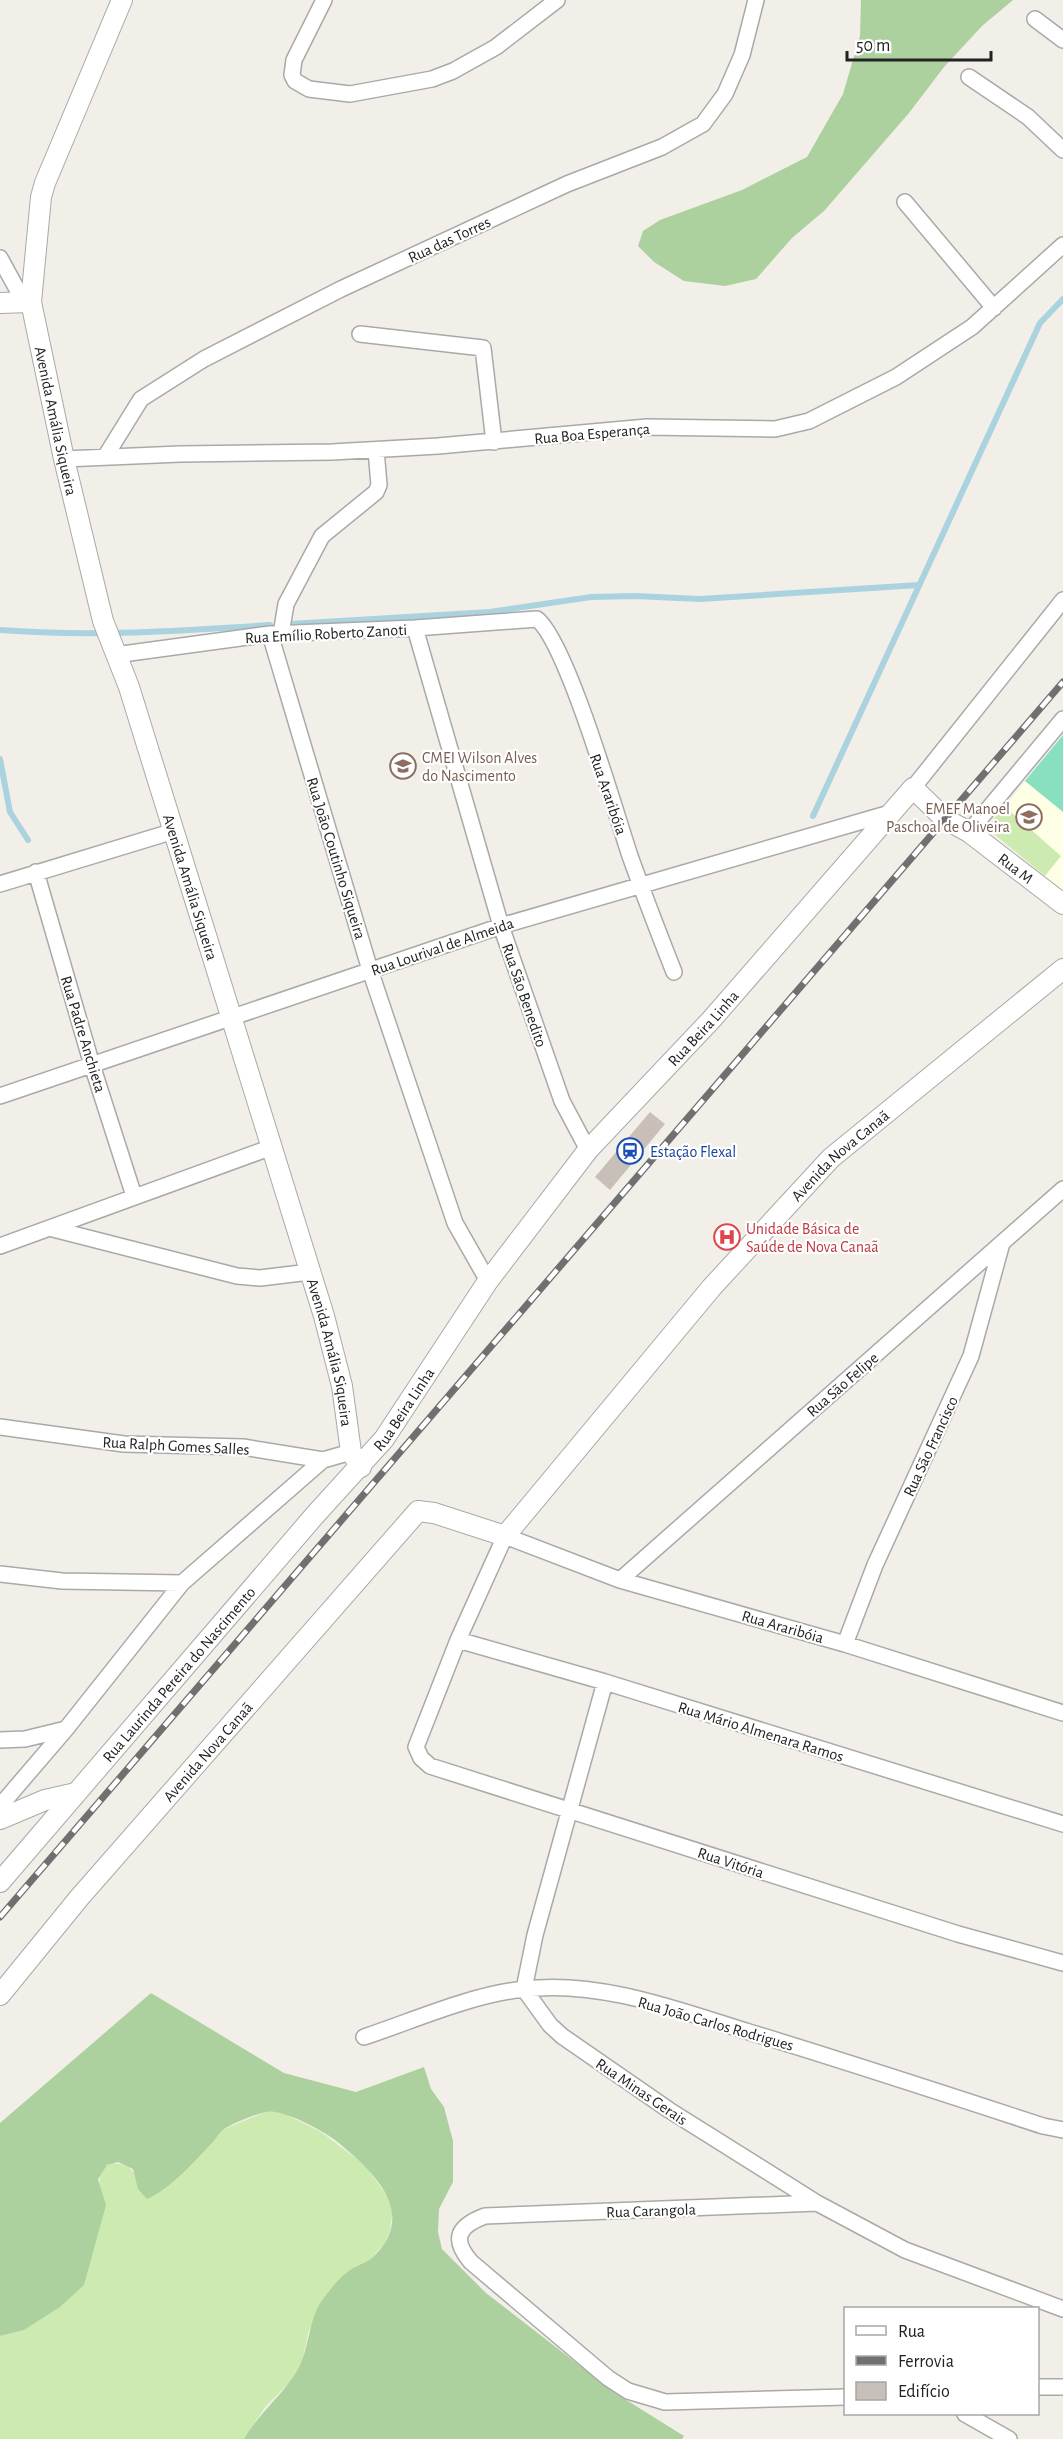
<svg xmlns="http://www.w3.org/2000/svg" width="1063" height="2439" font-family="'Alegreya Sans',sans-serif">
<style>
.education{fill:#ffffe5}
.grass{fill:#cdebb0}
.forest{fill:#add19e}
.pitch{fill:#88e0be}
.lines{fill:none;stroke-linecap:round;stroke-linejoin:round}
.stream{stroke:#aad3df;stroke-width:6}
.building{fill:#c7bfb8}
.minor-casing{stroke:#a9a9a9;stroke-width:18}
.tertiary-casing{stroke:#a9a9a9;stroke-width:22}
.minor{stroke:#fff;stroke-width:15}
.tertiary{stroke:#fff;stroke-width:20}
.rail-casing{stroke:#707070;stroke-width:7}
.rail{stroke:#fff;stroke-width:4.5;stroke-dasharray:14;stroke-linecap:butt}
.labels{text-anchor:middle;stroke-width:4.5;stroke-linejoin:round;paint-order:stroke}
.street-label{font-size:16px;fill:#222;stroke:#fff}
.education-label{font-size:16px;fill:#785e54;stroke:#fff;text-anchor:start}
.transit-label{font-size:16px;fill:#164399;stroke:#fff;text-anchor:start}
.health-label{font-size:16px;fill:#be3a42;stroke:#fff;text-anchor:start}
</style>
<rect width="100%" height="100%" fill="#f2efe9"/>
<path class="education" d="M1063 735V891L987 828Z"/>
<path class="grass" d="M1004 806 1061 856 1045 876 987 828Z
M268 2111 281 2112 321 2132 366 2166 392 2203V2215L390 2231 384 2244 370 2260 356 2266 309 2330 302 2362 290 2382 265 2407 244 2439H0V2336L24 2330 106 2205C101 2189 92 2171 112 2163L127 2165 136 2175 138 2189 193 2161 222 2130Z"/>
<path class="forest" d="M861 0H1013L982 26 944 67 909 113 824 211 792 238 756 279 725 286 684 281 654 262 638 246 643 231 660 220 742 190 807 157 843 94 860 36Z
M151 1993 284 2073 356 2092 424 2067 431 2089 444 2107 453 2141V2182L439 2209 438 2232 442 2249 486 2293 615 2393 684 2436 682 2439H244C260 2411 289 2390 301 2363 310 2342 309 2318 323 2299 333 2286 341 2275 355 2267 360 2264 367 2262 371 2259 419 2215 376 2174 340 2144 328 2133 282 2108 266 2112 253 2115 236 2122 224 2129 218 2133 215 2141 209 2146 192 2164 170 2189 147 2199L138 2189 133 2169 118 2162 107 2165 98 2179 106 2205 84 2285 60 2307 24 2330 0 2336V2123Z"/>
<path class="pitch" d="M1063 735V812L1025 781Z"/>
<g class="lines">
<path class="stream" d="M290 624 490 612 591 597 635 596 700 599 919 585
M0 630C91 637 180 631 270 625
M0 759 10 812 28 840
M813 816 1040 323 1063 299"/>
</g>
<path class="building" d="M650 1112 665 1124 610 1190 595 1177Z"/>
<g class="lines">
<g class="minor-casing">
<path id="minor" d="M324 0 294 60 292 75 295 81 309 89 350 94 432 79 453 71 496 47 557 0
M1035 19 1063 40
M969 77 1028 117 1063 150
M905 202 994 308
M0 258 18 291 31 302
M360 334 483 348 494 442
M105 457 141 399 204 359 341 289 567 184 662 147 703 124 725 94 742 55 756 0
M64 459 180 454 332 452 438 446 647 427 775 429 809 421 896 377 972 327 1063 245
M415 628 501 926 562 1101 588 1150
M270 634 370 970 455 1223 488 1281
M281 634 286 604 322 536 376 492 379 485 376 450
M115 655 270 634 415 628 537 619C567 643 615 811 630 856 644 895 659 934 674 972
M913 788 1063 600
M969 832 1063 719
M36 872 92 1065 134 1196
M0 884 174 831
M0 1096 501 926 890 813
M53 1229 237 1276 260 1278 310 1272
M0 1246 272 1147
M0 1427 124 1444 243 1447 323 1460 351 1452
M0 1574 62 1581 182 1583
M620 1580 1063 1189
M458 1640 605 1682 1063 1824
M845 1644 875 1565 971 1356 1002 1243
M605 1682 535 1935 524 1989 550 2025 562 2036 669 2110 817 2203 905 2250 1063 2309
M1063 1713 845 1644 620 1580 505 1536 458 1640 416 1747 421 1758 430 1766 958 1934 1063 1963
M0 1740 25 1739 66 1729
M0 1806 66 1729 182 1583 323 1460
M364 2037C415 2020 470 1995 524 1989 600 1980 678 2010 749 2032 848 2062 945 2094 1043 2126L1063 2130
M817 2203 485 2216C458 2226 451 2239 471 2262L608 2378 628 2391 665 2402 846 2397
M1038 2387H1063
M965 2414 1009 2439"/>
</g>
<g class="tertiary-casing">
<g id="tertiary">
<path id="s1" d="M122 0 45 183 41 197 31 302 64 459 103 621 129 687 324 1316 342 1386 351 1452 361 1467"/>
<path d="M0 303 31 302"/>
<path d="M0 1819 45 1800 76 1793"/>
<path id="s2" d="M0 1882 315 1515 384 1439 488 1281 588 1150 711 1020 913 788 945 819 969 832 1063 904"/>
<path id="s3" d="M0 1995 79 1898 418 1511 434 1513 505 1536 712 1287 831 1158 1063 969"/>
</g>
</g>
<use href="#minor" class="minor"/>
<use href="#tertiary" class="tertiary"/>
<g class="rail-casing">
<path id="rail" d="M0 1917 1063 682"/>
</g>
<use href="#rail" class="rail"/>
</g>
<defs>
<g id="school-ring" transform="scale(1.35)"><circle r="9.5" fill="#fff" stroke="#8d6e63" stroke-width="1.5"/><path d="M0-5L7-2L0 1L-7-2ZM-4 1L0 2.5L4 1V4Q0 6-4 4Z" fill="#8d6e63"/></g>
<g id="station-ring" transform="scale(1.35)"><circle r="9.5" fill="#fff" stroke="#1a4fb4" stroke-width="1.5"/><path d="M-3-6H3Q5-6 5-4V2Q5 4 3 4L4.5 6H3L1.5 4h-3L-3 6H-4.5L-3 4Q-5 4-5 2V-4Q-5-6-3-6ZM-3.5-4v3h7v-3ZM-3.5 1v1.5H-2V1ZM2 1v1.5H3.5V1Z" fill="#1a4fb4"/></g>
<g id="hospital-ring" transform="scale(1.35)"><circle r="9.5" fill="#fff" stroke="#e0444e" stroke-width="1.5"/><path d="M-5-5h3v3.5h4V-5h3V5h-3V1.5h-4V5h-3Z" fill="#e0444e"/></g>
</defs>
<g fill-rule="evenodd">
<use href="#school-ring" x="403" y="766"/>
<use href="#school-ring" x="1029" y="817"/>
<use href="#station-ring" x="630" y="1151"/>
<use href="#hospital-ring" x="727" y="1237"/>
</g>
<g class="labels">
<g class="street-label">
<text transform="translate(449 239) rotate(-25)" y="6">Rua das Torres</text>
<text dy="6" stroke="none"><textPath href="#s1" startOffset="440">Avenida Amália Siqueira</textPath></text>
<text transform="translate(592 433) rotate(-5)" y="6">Rua Boa Esperança</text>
<text transform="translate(326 633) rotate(-3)" y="6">Rua Emílio Roberto Zanoti</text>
<text transform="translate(609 794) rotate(71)" y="6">Rua Araribóia</text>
<text transform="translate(337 858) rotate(73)" y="6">Rua João Coutinho Siqueira</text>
<text dy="6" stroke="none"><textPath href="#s2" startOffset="1558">Rua M</textPath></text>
<text dy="6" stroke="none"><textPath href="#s1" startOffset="926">Avenida Amália Siqueira</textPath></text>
<text transform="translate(442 946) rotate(-19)" y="6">Rua Lourival de Almeida</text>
<text transform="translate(525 995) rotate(71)" y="6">Rua São Benedito</text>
<text dy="6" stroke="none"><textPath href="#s2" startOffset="1108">Rua Beira Linha</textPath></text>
<text transform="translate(84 1034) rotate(73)" y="6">Rua Padre Anchieta</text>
<text dy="6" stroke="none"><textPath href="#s3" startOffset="1238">Avenida Nova Canaã</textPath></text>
<text dy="6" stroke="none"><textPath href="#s1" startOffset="1412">Avenida Amália Siqueira</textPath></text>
<text transform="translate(842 1384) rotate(-41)" y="6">Rua São Felipe</text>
<text dy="6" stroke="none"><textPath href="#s2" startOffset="622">Rua Beira Linha</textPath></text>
<text transform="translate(176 1445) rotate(3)" y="6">Rua Ralph Gomes Salles</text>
<text transform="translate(930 1446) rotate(-65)" y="6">Rua São Francisco</text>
<text transform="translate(783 1626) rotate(16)" y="6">Rua Araribóia</text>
<text dy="6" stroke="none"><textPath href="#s2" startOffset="274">Rua Laurinda Pereira do Nascimento</textPath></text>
<text transform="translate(761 1731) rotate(17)" y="6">Rua Mário Almenara Ramos</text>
<text dy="6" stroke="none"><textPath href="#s3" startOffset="320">Avenida Nova Canaã</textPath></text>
<text transform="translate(731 1862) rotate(18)" y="6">Rua Vitória</text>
<text transform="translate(716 2023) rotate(16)" y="6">Rua João Carlos Rodrigues</text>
<text transform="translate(642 2091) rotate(34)" y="6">Rua Minas Gerais</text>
<text transform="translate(651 2210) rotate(-2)" y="6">Rua Carangola</text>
</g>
<g class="education-label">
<text x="422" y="763">CMEI Wilson Alves<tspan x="422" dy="18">do Nascimento</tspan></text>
<text x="1010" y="814" text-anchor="end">EMEF Manoel<tspan x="1010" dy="18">Paschoal de Oliveira</tspan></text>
</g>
<g class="transit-label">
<text x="650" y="1157">Estação Flexal</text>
</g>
<g class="health-label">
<text x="746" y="1234">Unidade Básica de<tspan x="746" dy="18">Saúde de Nova Canaã</tspan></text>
</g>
</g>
<rect x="844" y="2307" width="195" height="108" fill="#ffffff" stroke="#a7a7a7" stroke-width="1.5"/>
<rect x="856" y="2326" width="30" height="9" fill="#ffffff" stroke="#a7a7a7" stroke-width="1.5"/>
<text x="898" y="2337" font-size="18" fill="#222222">Rua</text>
<rect x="856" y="2356" width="30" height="9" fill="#707070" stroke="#a7a7a7" stroke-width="1.5"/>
<text x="898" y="2367" font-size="18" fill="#222222">Ferrovia</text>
<rect x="856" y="2382" width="30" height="18" fill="#c7bfb8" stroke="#a7a7a7" stroke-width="1.5"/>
<text x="898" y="2397" font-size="18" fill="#222222">Edifício</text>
<path d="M847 51v9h144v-9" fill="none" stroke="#222222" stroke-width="3"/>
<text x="856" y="51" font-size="18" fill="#222222" stroke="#ffffff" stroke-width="4.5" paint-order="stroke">50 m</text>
</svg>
